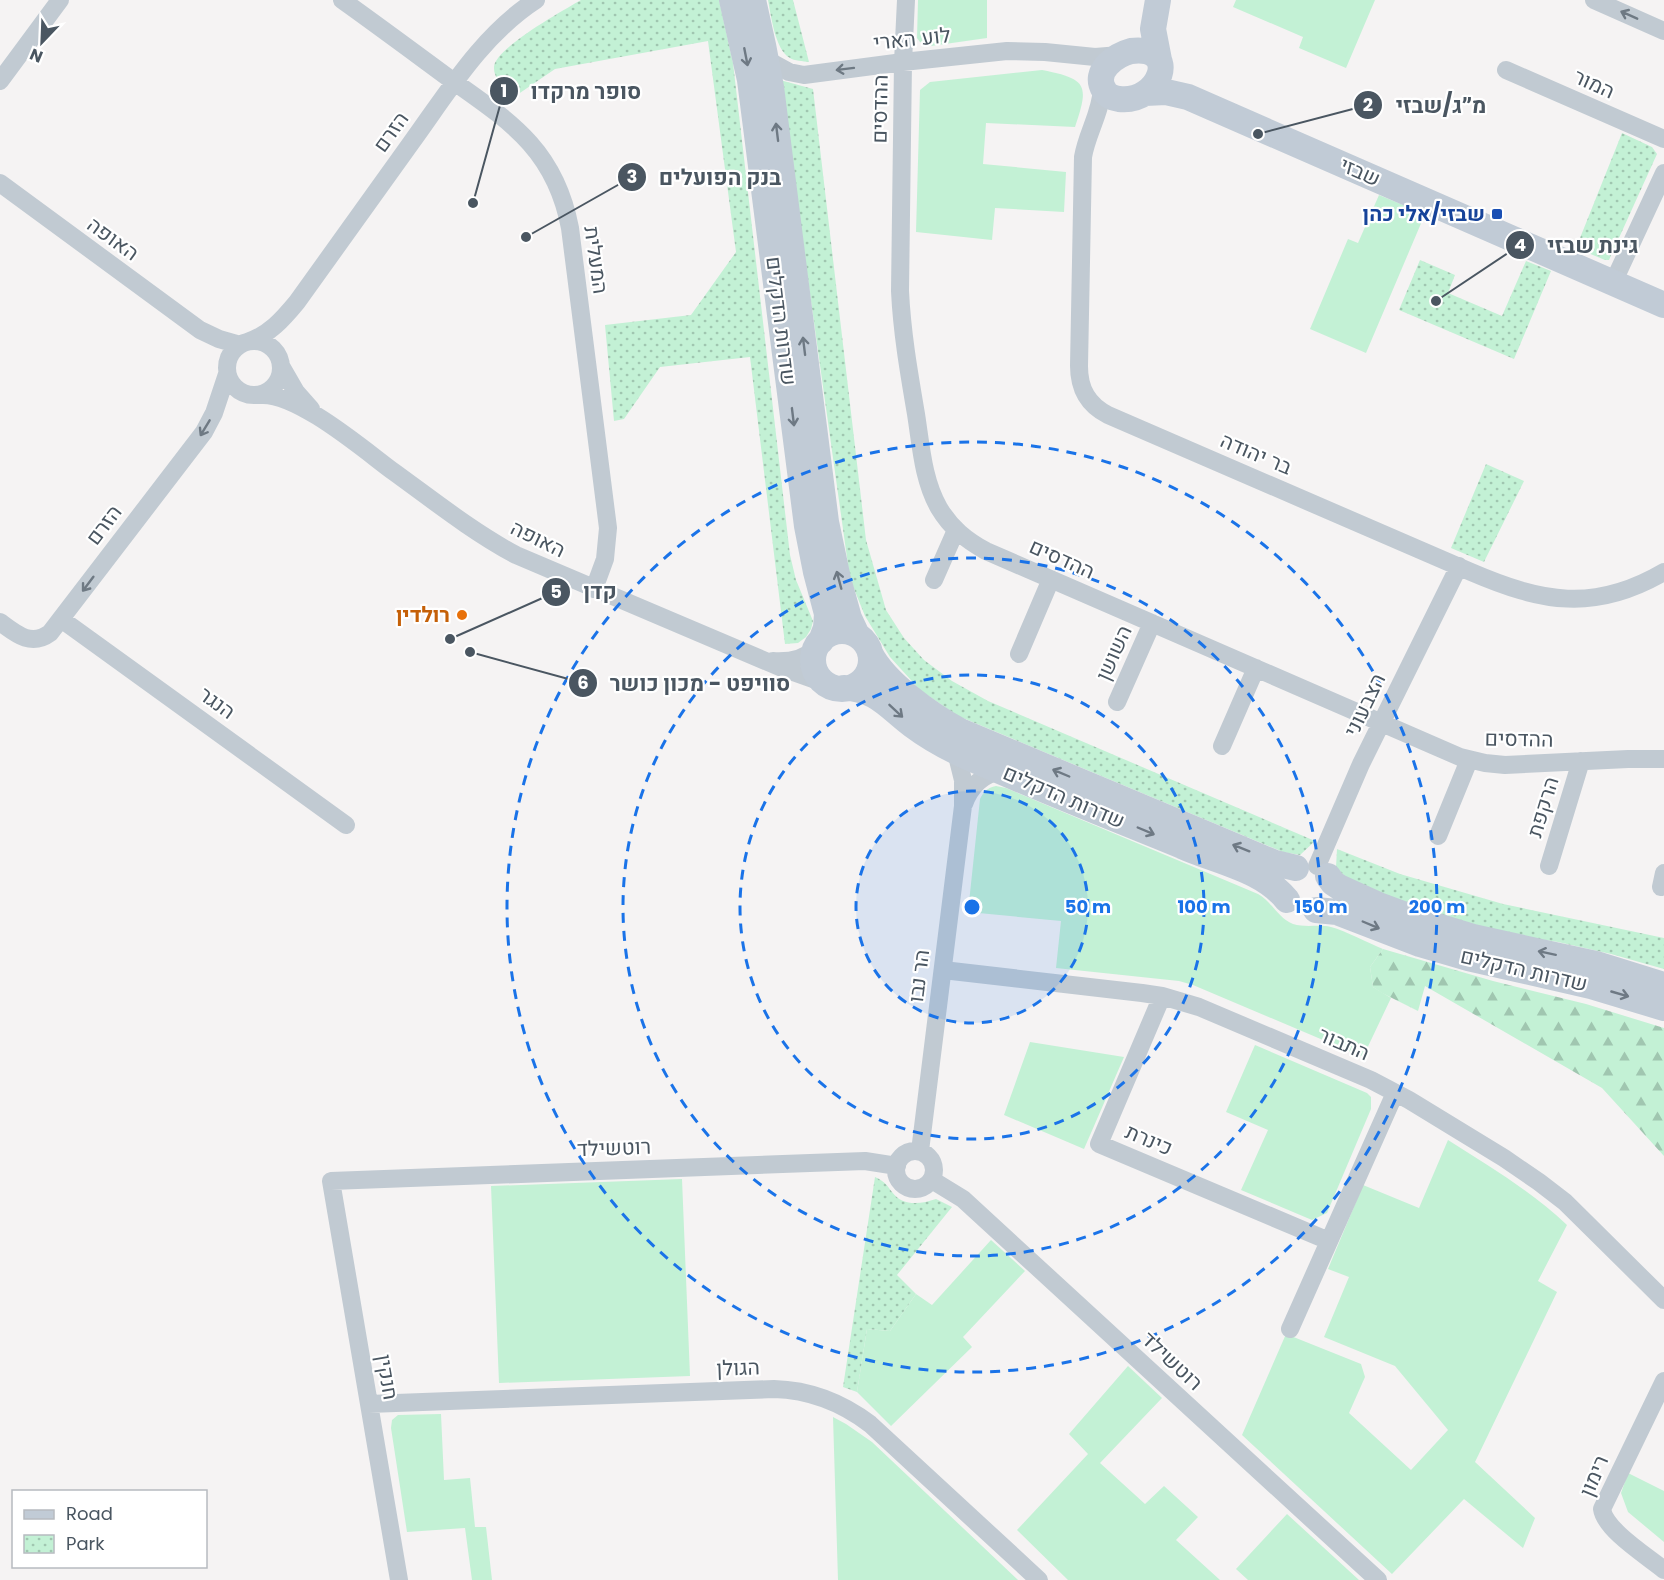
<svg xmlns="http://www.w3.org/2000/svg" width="1664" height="1580" font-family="Poppins,Heebo,sans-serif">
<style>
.grass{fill:#c3f1d5}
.forest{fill:url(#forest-firs)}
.park{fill:url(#park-dots)}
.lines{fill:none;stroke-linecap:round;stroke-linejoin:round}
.street{stroke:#c1cad2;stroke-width:18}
.secondary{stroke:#c1cbd6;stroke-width:26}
.oneway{stroke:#6e7983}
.oneway2{stroke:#6e7984}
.ring{fill:none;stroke:#1a73e8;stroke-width:3;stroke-dasharray:10 8}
.transit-dot{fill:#1a4fb4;stroke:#fff;stroke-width:2}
.food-dot{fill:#e8710a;stroke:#fff;stroke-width:2}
.labels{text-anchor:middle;stroke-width:4.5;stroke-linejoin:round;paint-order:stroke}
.street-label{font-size:21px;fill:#4a5661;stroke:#fff}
.transit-label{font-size:21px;font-weight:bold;fill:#164399;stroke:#fff;text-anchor:end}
.food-label{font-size:21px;font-weight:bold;fill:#c56008;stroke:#fff;text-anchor:end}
.centre{fill:#1a73e8;stroke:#fff;stroke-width:3}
.ring-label{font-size:18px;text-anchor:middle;font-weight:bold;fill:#1a73e8;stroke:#fff;stroke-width:4.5;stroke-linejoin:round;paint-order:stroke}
.leader{fill:none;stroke:#4a5661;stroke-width:2}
.callout-dot{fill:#4a5661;stroke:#fff;stroke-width:2}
.mark-label{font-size:18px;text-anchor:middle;font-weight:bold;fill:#fff}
.callout-label{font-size:22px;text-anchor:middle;font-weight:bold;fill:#4a5661;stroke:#fff;stroke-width:4.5;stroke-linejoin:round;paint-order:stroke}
</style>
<defs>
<pattern id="forest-firs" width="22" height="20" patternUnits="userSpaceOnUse" patternTransform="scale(1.5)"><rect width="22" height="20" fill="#c3f1d5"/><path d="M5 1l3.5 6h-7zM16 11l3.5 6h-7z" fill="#a0c6b0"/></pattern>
<pattern id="park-dots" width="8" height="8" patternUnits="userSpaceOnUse" patternTransform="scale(1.5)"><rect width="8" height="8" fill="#c3f1d5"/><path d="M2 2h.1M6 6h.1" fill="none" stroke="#a0c6b0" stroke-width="1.8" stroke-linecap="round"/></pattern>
</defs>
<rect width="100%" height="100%" fill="#f5f3f3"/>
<path class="grass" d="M918 0H987V38L931 46 920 42 917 38Z
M1236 0H1375L1346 68 1299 48 1303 37 1233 7Z
M1042 70C1088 79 1089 85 1075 127L986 123 983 164 1066 172 1064 212 995 208 992 240 916 232 920 90 930 82Z
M1379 195 1425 214 1366 353 1310 329 1348 239 1358 243Z
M996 786 1006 788 1258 894C1272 902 1278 918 1293 924 1306 928 1319 924 1331 927 1346 931 1368 943 1383 949L1370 967 1373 987 1391 998 1363 1057 1193 985 1179 981 1056 968 1061 921 968 912 980 799C984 791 987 788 996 786Z
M1030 1042 1124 1057 1084 1149 1004 1115Z
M1255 1045 1367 1093 1371 1097V1109L1327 1213 1312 1220 1241 1190 1268 1130 1226 1112Z
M1448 1140C1489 1166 1531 1191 1567 1225L1538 1281 1557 1292 1475 1462 1535 1518 1523 1548 1464 1499 1392 1574 1242 1435 1286 1334 1361 1364 1365 1377 1349 1413 1411 1470 1448 1430 1395 1366 1324 1337 1349 1277 1328 1269 1363 1185 1419 1208Z
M682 1179 690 1376 499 1383 491 1186Z
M991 1240 1025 1271 963 1337 972 1347 891 1426 857 1392 867 1329 890 1331 916 1294 932 1305Z
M1128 1366 1162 1398 1100 1463 1145 1504 1164 1486 1198 1517 1176 1540 1220 1580H1068L1017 1530 1088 1454 1069 1434Z
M441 1414 444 1480 470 1478 475 1527H486L492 1580H472L465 1528 407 1532 391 1428 392 1420 398 1415Z
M833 1417 846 1424 872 1442 1018 1580H838Z
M1628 1473 1664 1491V1542L1628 1512 1621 1493Z
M1287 1514 1359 1580H1248L1236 1569Z"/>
<path class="forest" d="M1383 949 1493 981 1586 1004 1664 1028V1156L1602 1088 1425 986 1418 1011 1382 993 1373 987 1370 967Z"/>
<path class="park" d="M581 0H719L733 63 790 555 796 580 813 621 811 629 806 637 798 643 785 644 750 357 660 367 624 419 614 421 605 325 691 315 736 252 708 41 555 69 514 97C506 89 493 79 494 67 495 48 564 10 581 0Z
M768 0H793L809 62C803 61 794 61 790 58 775 50 771 15 768 0Z
M780 80 813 89 866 540 886 610 904 638 924 660 952 681 988 701 1315 841 1300 855 1283 852 958 716 920 690 890 657 865 616 850 579Z
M1622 133 1652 147 1657 154 1609 260H1605L1576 248Z
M1420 260 1455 275 1448 293 1502 316 1526 261 1551 271 1514 359 1399 310Z
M1486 464 1524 481 1484 562 1451 548Z
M1337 849 1400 874 1503 904 1664 938V969L1611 954 1558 942 1505 934 1450 918 1351 883 1336 867Z
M875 1177C884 1181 886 1184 892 1192 903 1207 921 1204 936 1199L952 1207 897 1275 916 1294 890 1331 867 1329 857 1392 843 1387Z"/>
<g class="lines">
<path class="street" d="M342 0C377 25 412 51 446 76 508 120 555 148 570 228L608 528 605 559 594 589
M906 0 903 62 900 291C902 333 909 373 916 414 921 446 923 480 939 508 951 528 966 540 986 551L1460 757 1485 763 1505 765 1628 759H1664
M1594 0 1664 31
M767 60 789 72 804 75 903 62 1007 51 1045 52 1095 57 1120 55
M1506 70 1664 139
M0 81 60 0
M1102 88C1101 113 1087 133 1083 157L1079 366C1079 389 1088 405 1108 415L1471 572C1541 602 1594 613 1664 572
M0 183 200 330 219 339 240 345
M1613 283 1664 173
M227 368a27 27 0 1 1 54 0a27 27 0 1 1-54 0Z
M247 342C269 335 283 319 297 302 335 249 373 196 411 143 448 92 482 35 536 0
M281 366 296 392 311 409
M260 395C297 392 364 450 394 472 434 501 473 532 516 555L782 668 827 684
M934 580 956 530
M61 619 346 825
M0 622C16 634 31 647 50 633L204 432 214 413 227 374
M1019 654 1051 579
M773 661C789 662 804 660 816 648
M1117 702 1152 623
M1222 746 1256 668
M964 804C970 787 983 773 1002 771
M1438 836 1469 760
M1317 866 1361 764 1459 566
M1549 866 1581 761
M1661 887 1664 873
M943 970 1142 993 1162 996 1199 1007 1371 1080 1409 1100 1504 1158 1539 1182 1565 1202 1664 1300
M1162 996 1099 1144 1329 1241
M896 1170a19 19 0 1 1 38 0a19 19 0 1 1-38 0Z
M920 1151 963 806V780L956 752
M932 1180 963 1199 1378 1580
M1290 1329 1395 1093
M1664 1381 1602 1509C1605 1530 1647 1556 1664 1570
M369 1404 774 1389C810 1390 841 1402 870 1424L1039 1580
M399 1580 331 1181 865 1161 897 1166"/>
<path class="secondary" d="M732 0 750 80 807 526 816 572 827 614 826 628 821 641
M753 0 763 45 771 87 826 522 838 579 849 618 857 635
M1158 0 1153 29 1159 60
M1131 51C1182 45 1160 104 1119 99 1113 98 1107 96 1104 90 1092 71 1116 55 1131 51Z
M1145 93 1166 92 1188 97 1664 305
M813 660a29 29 0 1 1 58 0a29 29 0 1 1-58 0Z
M870 653C885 683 931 715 960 731L1206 834 1275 863 1296 868
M844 688C876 688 889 708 912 725 928 737 944 746 961 754 1034 787 1109 816 1182 846 1218 862 1262 869 1287 900
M1328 876 1333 883 1339 887 1381 906 1427 923 1473 937 1596 964 1664 985
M1316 910 1337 912 1420 944 1468 958 1591 986 1664 1008"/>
</g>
<defs><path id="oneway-shaft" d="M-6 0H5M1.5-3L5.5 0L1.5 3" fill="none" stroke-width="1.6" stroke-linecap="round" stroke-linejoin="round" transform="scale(1.5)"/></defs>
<g class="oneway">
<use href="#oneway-shaft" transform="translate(1629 15) rotate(-156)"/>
<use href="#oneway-shaft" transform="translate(845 69) rotate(173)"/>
<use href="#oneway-shaft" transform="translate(205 428) rotate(121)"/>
<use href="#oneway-shaft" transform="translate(88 584) rotate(127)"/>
</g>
<g class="oneway2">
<use href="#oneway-shaft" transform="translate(746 57) rotate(79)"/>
<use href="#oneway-shaft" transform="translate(777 132) rotate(-97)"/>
<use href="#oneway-shaft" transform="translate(804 346) rotate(-97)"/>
<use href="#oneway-shaft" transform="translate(793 417) rotate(83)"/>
<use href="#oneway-shaft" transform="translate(839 580) rotate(-105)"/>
<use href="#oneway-shaft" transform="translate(896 711) rotate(43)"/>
<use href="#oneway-shaft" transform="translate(1061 773) rotate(-157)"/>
<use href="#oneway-shaft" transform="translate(1146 831) rotate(23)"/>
<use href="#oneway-shaft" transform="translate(1241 848) rotate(-158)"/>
<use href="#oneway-shaft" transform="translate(1371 925) rotate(23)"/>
<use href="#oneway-shaft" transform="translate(1547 953) rotate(-168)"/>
<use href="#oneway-shaft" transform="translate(1620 994) rotate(16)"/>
</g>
<circle cx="972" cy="907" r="116" fill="#1a73e8" fill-opacity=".12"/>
<g class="ring">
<circle cx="972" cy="907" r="116"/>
<circle cx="972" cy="907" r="232"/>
<circle cx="972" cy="907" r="349"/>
<circle cx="972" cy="907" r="465"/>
</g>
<rect class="transit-dot" x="1491" y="208" width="12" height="12" rx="3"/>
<circle class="food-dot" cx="462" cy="615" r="6"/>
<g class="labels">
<g class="street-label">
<text transform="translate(912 39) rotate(-6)" y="7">לוע הארי</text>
<text transform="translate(1594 84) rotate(24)" y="7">המור</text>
<text transform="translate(880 109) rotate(-89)" y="7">ההדסים</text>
<text transform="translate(391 132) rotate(-54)" y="7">הזרם</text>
<text transform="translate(1360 172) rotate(24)" y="7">שבזי</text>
<text transform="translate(113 239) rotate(36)" y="7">האופה</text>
<text transform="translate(596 260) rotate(82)" y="7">המעלית</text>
<text transform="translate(781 321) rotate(83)" y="7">שדרות הדקלים</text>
<text transform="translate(1256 454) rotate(23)" y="7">בר יהודה</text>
<text transform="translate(104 525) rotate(-53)" y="7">הזרם</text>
<text transform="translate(538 539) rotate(26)" y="7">האופה</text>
<text transform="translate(1062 559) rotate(24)" y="7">ההדסים</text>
<text transform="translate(1114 653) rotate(-66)" y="7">השושן</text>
<text transform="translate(217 703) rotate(36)" y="7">הנגר</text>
<text transform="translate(1365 705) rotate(-64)" y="7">הצבעוני</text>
<text transform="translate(1519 739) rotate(1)" y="7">ההדסים</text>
<text transform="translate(1064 797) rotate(23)" y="7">שדרות הדקלים</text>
<text transform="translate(1543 807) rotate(-73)" y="7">הרקפת</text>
<text transform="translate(1524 970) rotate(13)" y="7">שדרות הדקלים</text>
<text transform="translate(919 976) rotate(-83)" y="7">הר נבו</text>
<text transform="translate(1344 1044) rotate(23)" y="7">התבור</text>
<text transform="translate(1149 1140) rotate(23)" y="7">כינרת</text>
<text transform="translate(614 1148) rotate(-2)" y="7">רוטשילד</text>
<text transform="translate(1172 1361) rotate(43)" y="7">רוטשילד</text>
<text transform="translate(738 1368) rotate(-2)" y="7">הגולן</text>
<text transform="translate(387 1377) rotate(80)" y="7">חנקין</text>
<text transform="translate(1594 1476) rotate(-67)" y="7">רימון</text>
</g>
<g class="transit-label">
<text x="1485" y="221">שבזי/אלי כהן</text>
</g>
<g class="food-label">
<text x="450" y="622">רולדין</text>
</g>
</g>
<circle cx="972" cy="907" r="9" class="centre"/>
<g class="ring-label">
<text x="1088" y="913">50 m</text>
<text x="1204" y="913">100 m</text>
<text x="1321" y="913">150 m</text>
<text x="1437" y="913">200 m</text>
</g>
<path class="leader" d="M473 203L504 91M1258 134L1368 105M526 237L632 177M1436 301L1520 245M450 639L556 592M470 652L583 683"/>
<g class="callout-dot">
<circle cx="473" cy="203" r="6"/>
<circle cx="1258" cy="134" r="6"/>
<circle cx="526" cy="237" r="6"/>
<circle cx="1436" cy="301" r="6"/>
<circle cx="450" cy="639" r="6"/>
<circle cx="470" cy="652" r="6"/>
<circle cx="504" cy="91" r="15"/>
<circle cx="1368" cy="105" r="15"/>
<circle cx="632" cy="177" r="15"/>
<circle cx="1520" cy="245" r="15"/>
<circle cx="556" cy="592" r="15"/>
<circle cx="583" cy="683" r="15"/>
</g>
<g class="mark-label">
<text x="504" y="97">1</text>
<text x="1368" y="111">2</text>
<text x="632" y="183">3</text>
<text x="1520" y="251">4</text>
<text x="556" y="598">5</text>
<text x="583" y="689">6</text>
</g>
<g class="callout-label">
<text x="586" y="99">סופר מרקדו</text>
<text x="1441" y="113">מ״ג/שבזי</text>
<text x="720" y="185">בנק הפועלים</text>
<text x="1593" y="253">גינת שבזי</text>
<text x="600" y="599">קדן</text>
<text x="700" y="691">סוויפט - מכון כושר</text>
</g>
<rect x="12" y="1490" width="195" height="78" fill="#ffffff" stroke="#b7bbc0" stroke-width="1.5"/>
<rect x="24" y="1510" width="30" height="9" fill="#c1cbd6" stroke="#b7bbc0" stroke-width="1.5"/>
<text x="66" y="1520" font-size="18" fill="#4a5661">Road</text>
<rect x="24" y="1535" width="30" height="18" fill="url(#park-dots)" stroke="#b7bbc0" stroke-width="1.5"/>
<text x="66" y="1550" font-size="18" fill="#4a5661">Park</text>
<g transform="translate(42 42) rotate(203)" stroke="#ffffff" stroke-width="4.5" paint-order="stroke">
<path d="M0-4.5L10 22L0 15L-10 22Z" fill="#4a5661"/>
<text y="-9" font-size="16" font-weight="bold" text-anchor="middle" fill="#4a5661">N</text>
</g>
</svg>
